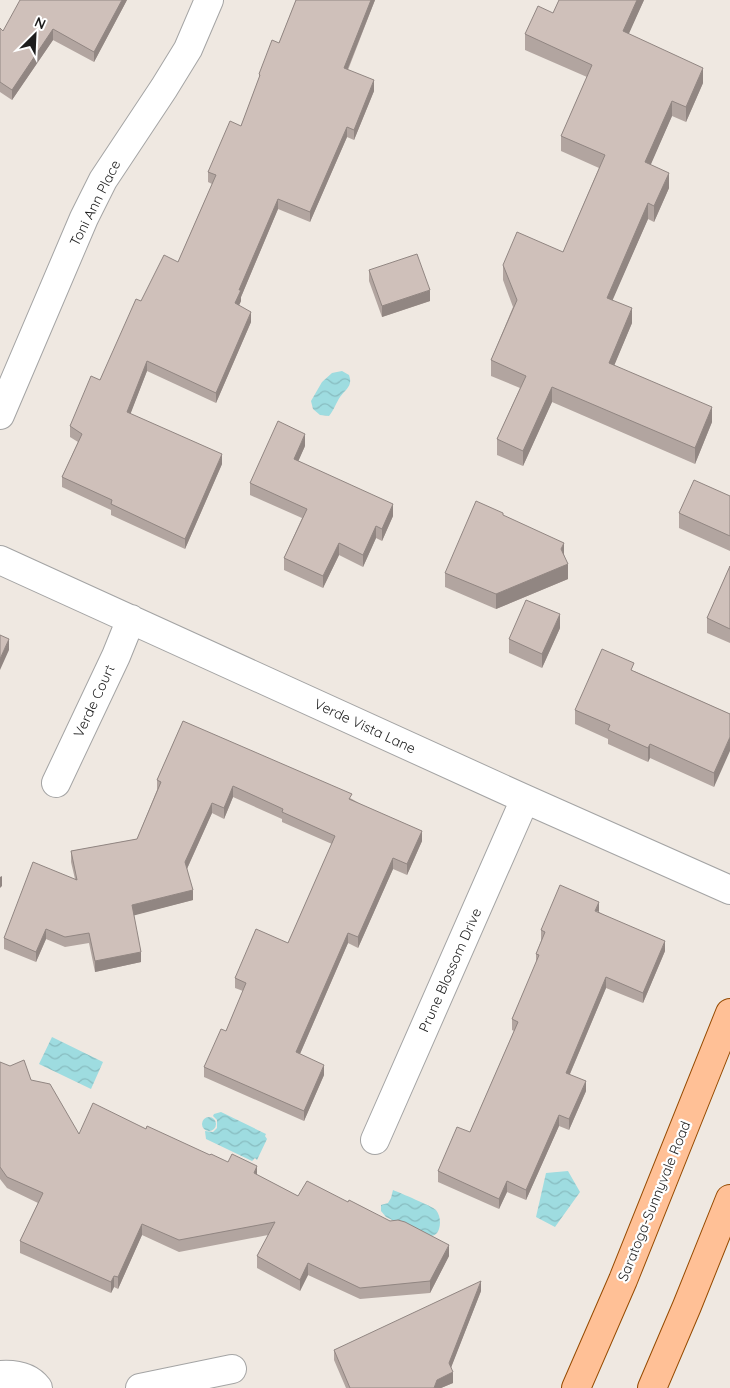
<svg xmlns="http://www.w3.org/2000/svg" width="730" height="1388" font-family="Quicksand,sans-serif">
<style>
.water{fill:url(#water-waves)}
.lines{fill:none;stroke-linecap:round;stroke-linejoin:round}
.minor-casing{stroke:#a4a4a4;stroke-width:30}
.primary-casing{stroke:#954a00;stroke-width:30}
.minor{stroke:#fff;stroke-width:28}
.primary{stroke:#ffc096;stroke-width:28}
.wall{fill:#b2a5a0}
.shaded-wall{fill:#918682}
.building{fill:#cfc0ba;stroke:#918682}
.labels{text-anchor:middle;stroke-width:4.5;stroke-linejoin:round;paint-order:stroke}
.street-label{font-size:14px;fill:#1d1d1d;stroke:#fff}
</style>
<defs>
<pattern id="water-waves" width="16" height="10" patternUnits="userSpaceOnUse" patternTransform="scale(1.25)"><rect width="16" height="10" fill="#9edce0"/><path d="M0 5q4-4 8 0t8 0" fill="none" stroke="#88bcc0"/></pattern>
</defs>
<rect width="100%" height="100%" fill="#efe8e1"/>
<path class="water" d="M342 371 349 375C353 386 346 389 340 397 336 403 334 410 329 416L320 415 313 409 311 401 322 382 332 373Z
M52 1037 103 1062 91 1089 39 1064Z
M221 1112 266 1134 265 1136 267 1139 257 1160 255 1158 252 1161 206 1139 205 1131 213 1132 217 1128V1120L213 1116 214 1114Z
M202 1124a7 7 0 1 1 14 0a7 7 0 1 1-14 0Z
M568 1171 580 1192 555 1227 536 1217 546 1173Z
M393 1190C400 1193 432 1206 436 1210 440 1215 441 1223 439 1229 437 1235 433 1236 427 1237L386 1217 381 1211V1205L388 1203 391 1198Z"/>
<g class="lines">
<g class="minor-casing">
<path id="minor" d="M0 415 84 218 103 180 164 88 188 49 209 0
M0 560 525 799 730 890
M56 783 116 656 131 619
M375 1140 525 799
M0 1375C14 1374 29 1376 38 1388
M140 1388 232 1369"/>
</g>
<g class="primary-casing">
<path id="primary" d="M576 1388 623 1280 730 1013
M652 1388 687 1306 730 1199"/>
</g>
<use href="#minor" class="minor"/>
<use href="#primary" class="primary"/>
</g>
<path class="wall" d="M127 0 94 62 53 40 12 100 0 92V28L3 31Z
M296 0H375L348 70 374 91 354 140 347 137 310 222 278 209 241 297V301L239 305 251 322 216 403 147 371 130 414 222 464 185 549 111 515V510L62 487V477L78 442 70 437V426L100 380 141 301 178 262 212 184 208 182V172L241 126 259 78V74L279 43Z
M559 0H644L628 34 703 83 686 122 672 116 650 165 669 188 654 222 648 219 612 300 632 323 614 365 712 422 695 464 552 402 523 466 497 455V439L520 388 491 376V360L513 307 503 280V265L563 252 599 168 561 151V136L587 77 525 50V34L553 13Z
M369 270 430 301 382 317 369 281Z
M305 446 298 461 393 516 382 541 376 538 363 567 339 555 323 588 284 570V558L302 518 250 495V483Z
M730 496V551L679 528V513Z
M503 516 564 554 568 579 496 609 445 587V573Z
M730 566V643L707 633V618Z
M560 628 542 668 509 653V639Z
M634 671 730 714 714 787 650 758 648 762 608 744V739L575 724V710Z
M183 721 352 799 422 841 407 875 393 869 358 948 348 943 300 1054 324 1075 304 1121 204 1077V1067L226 1031 243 991 235 988V978L288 943 332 844 282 822V819L233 797 224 819 212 813 187 869 193 900 133 915 141 962 95 972 89 943 65 947 46 939 36 962 4 949V938L75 879 71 862V851L137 839 157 790V780Z
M599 912 665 951 643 1003 606 988 570 1074 586 1091 569 1130 559 1126 526 1200 507 1192 499 1209 438 1182V1171L470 1132 514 1031 512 1030V1019L536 964V954L541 941V930Z
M0 1062 31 1080 79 1134 146 1129 257 1175 298 1196 449 1256 430 1293 360 1299 308 1275 300 1291 257 1268V1256L268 1235 179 1252 142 1235 118 1289 114 1287 111 1293 20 1253V1241L38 1203 7 1188 0 1179Z
M481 1291 451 1367 453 1383 441 1388H346L334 1360V1350Z"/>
<path class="shaded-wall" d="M122 0H127L94 62V52Z
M371 0H375L344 78V68Z
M637 0H644L623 47V31Z
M53 29V40L12 100V90Z
M703 68V83L686 122V107Z
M374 80V91L354 140V130Z
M672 101V116L645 178V162Z
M347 127V137L310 222V212Z
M669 173V188L654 222V206Z
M278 199V209L241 297V301L235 314V303L239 290Z
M648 203V219L607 313V298Z
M430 290V301L382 317V306Z
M632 308V323L609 378V363Z
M251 312V322L216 403V393Z
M147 361V371L127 423V412Z
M552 387V402L523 466V451Z
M712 407V422L695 464V448Z
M305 434V446L294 471V459Z
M222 454V464L185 549V539Z
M393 504V516L382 541V529Z
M376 526V538L363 567V555Z
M339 543V555L323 588V576Z
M564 543V557L561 549Z
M568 564V579L496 609V594Z
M560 614V628L542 668V654Z
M9 639V650L0 670V659Z
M730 737V751L714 787V773Z
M650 744V758L648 762V748Z
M233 786V797L224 819V808Z
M212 803V813L185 873V862Z
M422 831V841L407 875V864Z
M393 858V869L358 948V937Z
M2 876V886L0 888V877Z
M193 890V900L132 916V905Z
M599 902V912L595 911Z
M46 929V939L36 962V952Z
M348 933V943L296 1063V1052Z
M665 941V951L643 1003V993Z
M141 952V962L95 972V961Z
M606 977V988L566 1083V1073Z
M324 1065V1075L304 1121V1111Z
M586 1081V1091L569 1130V1119Z
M559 1115V1126L526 1200V1190Z
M257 1166V1177L254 1173Z
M507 1181V1192L499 1209V1199Z
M142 1224V1235L118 1289V1277Z
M449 1245V1256L430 1293V1281Z
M308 1263V1275L300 1291V1280Z
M114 1276V1287L111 1293V1282Z
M481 1281V1291L449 1373V1363Z
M453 1372V1383L441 1388H434L437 1380Z"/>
<path class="building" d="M20 0H122L94 52 53 29 12 90 0 82V28L3 31Z
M296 0H371L344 68 374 80 354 130 347 127 310 212 278 199 239 290H241L235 303 251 312 216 393 147 361 127 412 222 454 185 539 111 504 112 500 62 477 82 434 70 426 91 376 100 380 136 299 141 301 164 255 178 262 216 175 208 172 230 121 241 126 260 75 259 74 272 40 279 43Z
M559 0H637L623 31 703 68 686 107 672 101 645 162 669 173 654 206 648 203 607 298 632 308 609 363 712 407 695 448 552 387 523 451 497 439 526 376 491 360 517 300 503 265 517 232 563 252 605 155 561 136 592 65 525 34 538 6 553 13Z
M417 254 430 290 382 306 369 270Z
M278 421 305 434 294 459 393 504 382 529 376 526 363 555 339 543 323 576 284 558 307 509 250 483Z
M694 480 730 496V536L679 513Z
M476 501 503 513V515L564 543 561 549 568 564 496 594 445 573Z
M730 566V629L707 618Z
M526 600 560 614 542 654 509 639Z
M0 635 9 639 0 659Z
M602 649 634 663 631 670 730 714V737L714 773 650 744 648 748 608 730 610 725 575 710Z
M183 721 352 794 349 799 422 831 407 864 393 858 358 937 348 933 296 1052 324 1065 304 1111 204 1067 221 1029 226 1031 246 983 235 978 256 929 288 943 335 836 282 812 283 809 233 786 224 808 212 803 185 862 193 890 132 905 141 952 95 961 89 933 65 937 46 929 36 952 4 938 33 862 77 880 71 851 137 839 161 782 157 780Z
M560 885 599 902 595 911 665 941 643 993 606 977 566 1073 586 1081 569 1119 559 1115 526 1190 507 1181 499 1199 438 1171 457 1127 470 1132 518 1022 512 1019 539 955 536 954 545 932 541 930Z
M24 1060 31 1080 50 1084 79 1134 93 1103 146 1129 147 1126 210 1155 211 1154 228 1162 232 1154 257 1166 254 1173 298 1196 307 1181 348 1202 349 1200 390 1221 398 1220 405 1222 449 1245 430 1281 360 1288 308 1263 300 1280 257 1256 275 1222 179 1240 142 1224 118 1277 114 1276 111 1282 20 1241 43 1193 7 1177 0 1167V1062L10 1066Z
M481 1281 449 1363 453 1372 437 1380 434 1388H350L334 1350Z"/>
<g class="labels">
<g class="street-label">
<text transform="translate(95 203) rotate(-63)" y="5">Toni Ann Place</text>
<text transform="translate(94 701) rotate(-65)" y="5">Verde Court</text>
<text transform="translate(365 726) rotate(25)" y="5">Verde Vista Lane</text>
<text transform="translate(450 970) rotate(-66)" y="5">Prune Blossom Drive</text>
<text transform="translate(654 1201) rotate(-68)" y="5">Saratoga-Sunnyvale Road</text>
</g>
</g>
<g transform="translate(35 35) rotate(24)" stroke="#ffffff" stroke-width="4" paint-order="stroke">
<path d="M0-4L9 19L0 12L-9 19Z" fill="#1d1d1d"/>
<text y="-8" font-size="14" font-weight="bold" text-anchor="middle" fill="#1d1d1d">N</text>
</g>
</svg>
